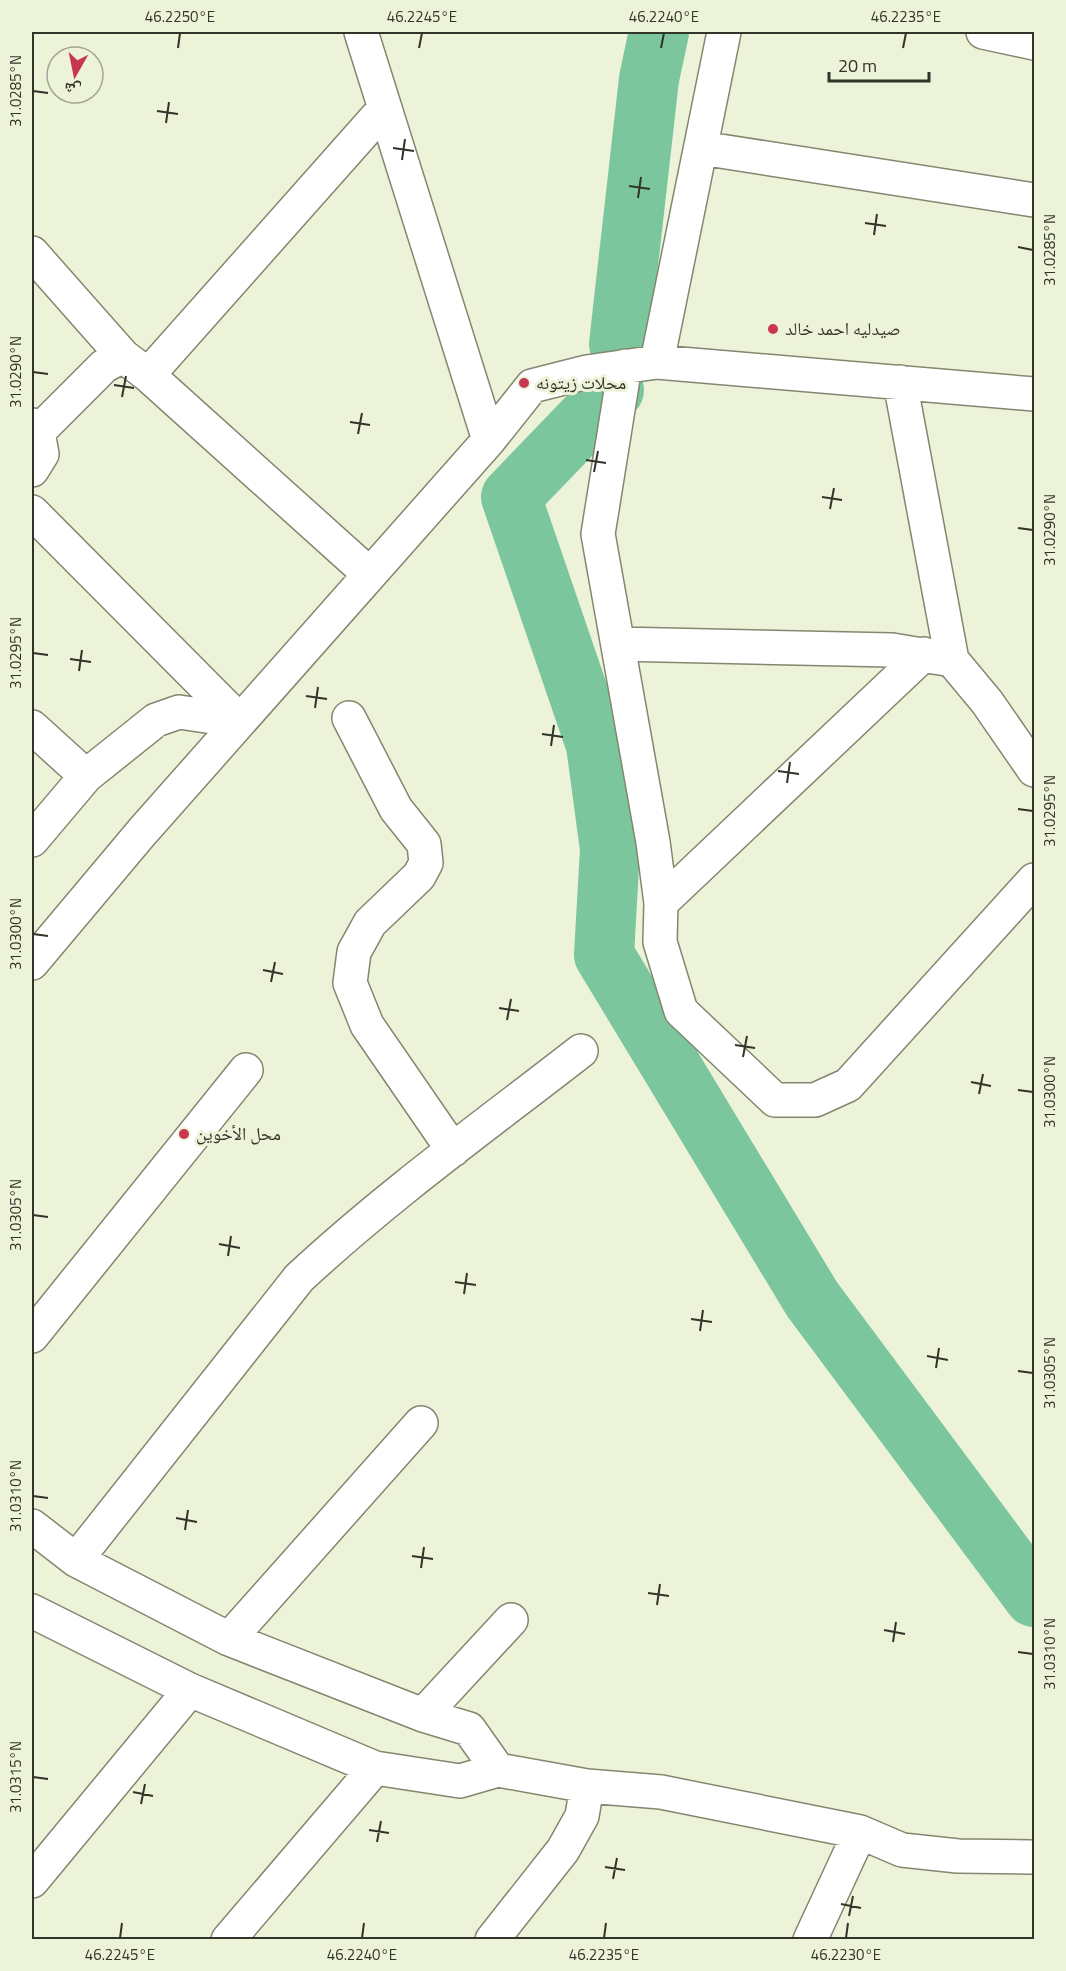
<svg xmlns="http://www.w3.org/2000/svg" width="1066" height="1971" font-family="'Titillium Web','Noto Naskh Arabic',sans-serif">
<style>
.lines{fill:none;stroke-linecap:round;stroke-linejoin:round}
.river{stroke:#7cc69d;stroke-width:60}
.street-casing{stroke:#82876f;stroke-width:36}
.street{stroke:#fff;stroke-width:33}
.ticks{fill:none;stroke:#313429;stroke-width:2}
.poi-dot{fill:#c83752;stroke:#edf3d8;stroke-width:2}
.labels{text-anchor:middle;stroke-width:6;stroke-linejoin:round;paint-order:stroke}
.poi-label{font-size:18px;fill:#313429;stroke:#edf3d8;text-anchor:start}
.neatline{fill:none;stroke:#313429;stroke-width:2}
.ticks-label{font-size:15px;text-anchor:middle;fill:#313429}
</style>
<rect width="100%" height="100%" fill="#edf3d8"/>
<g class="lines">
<path class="river" d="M619 344 649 79 659 32
M614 390 511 497 596 745 610 849 604 955 812 1299 1034 1597"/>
<g class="street-casing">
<path id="street" d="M361 32 489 440
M983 32 1034 43
M701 148 1034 200
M32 253 123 356
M657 362 724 32
M625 366 598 534 653 842 661 903 660 942 681 1011 775 1100H815L848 1085 1034 880
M148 375 385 108
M900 382 952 660
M32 425 38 432 42 454 32 470
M38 432 104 366 123 356 148 375 368 573
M32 512 240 721
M618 644 892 650 952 660 987 702 1034 770
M349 718 396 809 424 844 426 863 419 876 370 923 354 952 350 983 367 1025 453 1150
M32 727 86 776
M32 840 86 776 156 720 179 712 240 721
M661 903 924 654
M32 963 142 832 489 440 532 386 587 372 657 362 1034 394
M32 1336 246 1070
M32 1526 76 1560 229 1639 423 1715 469 1729 498 1770
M76 1560 299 1278C387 1196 486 1125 581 1051
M32 1611 190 1690 375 1768 460 1781 498 1770 587 1786 661 1792 860 1832 902 1850 958 1856 1030 1857
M229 1639 421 1423
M423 1715 511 1620
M32 1881 190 1690
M228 1940 375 1768
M492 1940 563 1850 582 1816 587 1786
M810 1940 860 1832"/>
</g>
<use href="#street" class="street"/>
</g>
<path class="ticks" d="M178 48 180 33M419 48 422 33M661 48 664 33M903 48 906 33M33 91 48 93M157 111 178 114M166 123 169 102M393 148 414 151M402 160 405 139M629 186 650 189M638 198 641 177M865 223 886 226M874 235 877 214M1018 247 1033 250M33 372 48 374M114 385 134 388M122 397 126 376M350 422 370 425M358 434 362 413M586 460 606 463M594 472 598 451M822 497 842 500M830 509 834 488M1018 528 1033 530M33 653 48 655M70 659 91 662M79 671 82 650M306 696 327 699M315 708 318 687M542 734 563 737M551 746 554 725M778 771 799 774M787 783 790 762M1018 809 1033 811M33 934 48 936M263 970 283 974M271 982 275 962M499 1008 519 1011M507 1020 511 999M735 1045 755 1048M743 1057 747 1036M971 1082 991 1086M1018 1090 1033 1092M979 1094 983 1074M33 1215 48 1217M219 1244 240 1248M228 1256 231 1236M455 1282 476 1285M464 1294 467 1273M691 1319 712 1322M700 1331 703 1310M927 1356 948 1360M936 1368 939 1348M1018 1371 1033 1373M33 1496 48 1498M176 1518 197 1522M185 1530 188 1510M412 1556 433 1559M421 1568 424 1547M648 1593 669 1596M657 1605 660 1584M884 1630 905 1634M893 1642 896 1622M1018 1652 1033 1654M33 1777 48 1779M133 1792 153 1796M141 1804 145 1784M369 1830 389 1833M377 1842 381 1821M605 1867 625 1870M613 1879 617 1858M841 1904 861 1908M849 1916 853 1896M120 1938 122 1923M362 1938 364 1923M604 1938 606 1923M846 1938 848 1923"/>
<g class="poi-dot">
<circle cx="773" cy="329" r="6"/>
<circle cx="524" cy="383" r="6"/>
<circle cx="184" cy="1134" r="6"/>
</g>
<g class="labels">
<g class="poi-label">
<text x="785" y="335">صيدليه احمد خالد</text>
<text x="536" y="389">محلات زيتونه</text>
<text x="196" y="1140">محل الأخوين</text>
</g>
</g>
<rect width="1066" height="1971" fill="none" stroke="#edf3d8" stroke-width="66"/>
<g transform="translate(75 75) rotate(189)"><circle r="28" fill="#edf3d8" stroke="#a2a792" stroke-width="1.5"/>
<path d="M0-4.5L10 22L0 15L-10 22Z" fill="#c83752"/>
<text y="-9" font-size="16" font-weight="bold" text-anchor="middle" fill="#313429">ش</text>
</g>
<path d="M829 72v9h100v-9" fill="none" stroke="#313429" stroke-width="3"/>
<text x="838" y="72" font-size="18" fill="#313429" stroke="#edf3d8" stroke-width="4.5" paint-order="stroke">20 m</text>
<rect x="33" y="33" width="1000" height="1905" class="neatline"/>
<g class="ticks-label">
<text x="180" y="22">46.2250°E</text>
<text x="422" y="22">46.2245°E</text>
<text x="664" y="22">46.2240°E</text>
<text x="906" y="22">46.2235°E</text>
<text transform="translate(16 91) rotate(-90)" y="5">31.0285°N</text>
<text transform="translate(1050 250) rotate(-90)" y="5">31.0285°N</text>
<text transform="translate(16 372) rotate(-90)" y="5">31.0290°N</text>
<text transform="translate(1050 530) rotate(-90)" y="5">31.0290°N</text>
<text transform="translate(16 653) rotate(-90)" y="5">31.0295°N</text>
<text transform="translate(1050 811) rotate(-90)" y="5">31.0295°N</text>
<text transform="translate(16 934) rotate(-90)" y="5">31.0300°N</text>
<text transform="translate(1050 1092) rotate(-90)" y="5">31.0300°N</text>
<text transform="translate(16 1215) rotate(-90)" y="5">31.0305°N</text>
<text transform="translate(1050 1373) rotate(-90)" y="5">31.0305°N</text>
<text transform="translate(16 1496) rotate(-90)" y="5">31.0310°N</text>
<text transform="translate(1050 1654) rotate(-90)" y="5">31.0310°N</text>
<text transform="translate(16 1777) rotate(-90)" y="5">31.0315°N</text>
<text x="120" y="1960">46.2245°E</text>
<text x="362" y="1960">46.2240°E</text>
<text x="604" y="1960">46.2235°E</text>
<text x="846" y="1960">46.2230°E</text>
</g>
</svg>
